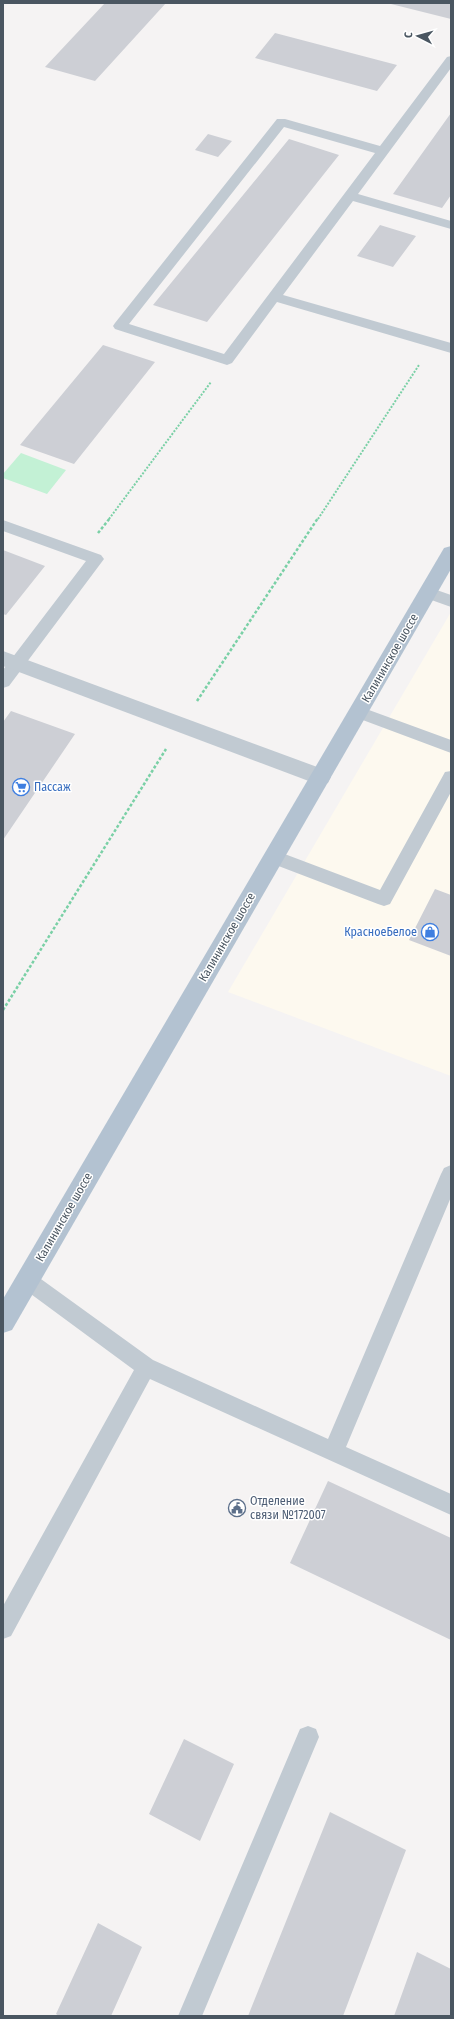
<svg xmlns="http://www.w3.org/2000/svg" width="454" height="2019" font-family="'Fira Sans Condensed',sans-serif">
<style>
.commercial{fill:#fdf9ef}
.green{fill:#c3f1d5}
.building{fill:#cdcfd5}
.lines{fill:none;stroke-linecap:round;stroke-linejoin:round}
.path-far1{stroke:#7ad0a6;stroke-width:2;stroke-dasharray:2 1.5;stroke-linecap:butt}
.path{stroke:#7ad0a6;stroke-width:2.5;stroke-dasharray:3 2;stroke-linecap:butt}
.service{fill:#c1cad2;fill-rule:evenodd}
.minor{fill:#c1cad2;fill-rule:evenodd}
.primary{fill:#b3c2d1;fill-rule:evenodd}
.labels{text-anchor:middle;stroke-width:3;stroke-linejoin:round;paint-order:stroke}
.street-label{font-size:12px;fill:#4a5661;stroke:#fff}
.shop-label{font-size:12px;fill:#366cbe;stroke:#fff;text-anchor:start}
.service-label{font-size:12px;fill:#4e5e75;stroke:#fff;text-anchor:start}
</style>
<rect width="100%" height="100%" fill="#f5f3f3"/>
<path class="commercial" d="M451 612V1076L228 992Z"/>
<path class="green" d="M21 453 66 470 47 494 3 478V474Z"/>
<path class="building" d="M105 3H166L95 81 45 67Z
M451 3V19L391 4V3Z
M275 33 397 65 377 91 255 58Z
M451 113V195L442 208 393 194Z
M208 134 232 141 218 157 195 150Z
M289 139 339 155 207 322 153 305Z
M380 225 416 236 393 267 357 256Z
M103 345 155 362 74 464 20 445Z
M3 550 45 566 6 615 3 614Z
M11 711 75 734 3 840V722Z
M435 889 451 895V956L409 940Z
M328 1481 451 1538V1640L290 1563Z
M184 1739 234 1764 200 1841 149 1814Z
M330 1812 406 1850 343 2016H248Z
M98 1923 142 1947 111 2016H59L56 2014Z
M417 1952 451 1969V2016H394Z"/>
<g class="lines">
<path class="path-far1" d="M109 519 211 382
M318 519 419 365"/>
<path class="path" d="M98 533 110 518
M197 701 318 518
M3 1010 166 749"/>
<path class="service" d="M451 56V68L358 194 451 221V229L353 201 283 295 451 343V353L277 302 232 363 227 365 115 329 113 326 115 323 277 119H285L380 146 447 57ZM284 127 375 153 224 354 129 324Z
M3 520 101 555 104 559 9 686 3 688V670L86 561 3 531Z
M428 587 451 595V607L423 597 420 593 423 589Z
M358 706 451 740V753L352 716 350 712 352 708Z
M451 771V792L390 904 384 906 378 904 268 862 265 857 268 852 274 850 380 890 445 772Z
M451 1165V1197L346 1447 451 1494V1515L150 1379 11 1636 3 1639V1606L134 1370 20 1286 17 1280 20 1274 27 1271 34 1274 153 1360 328 1439 441 1174 444 1168Z
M308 1726 316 1729 319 1737 202 2016H178L300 1729Z"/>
<path class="minor" d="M3 651 328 771 331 777 328 783 321 785 314 783 3 666Z"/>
<path class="primary" d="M451 546V569L12 1330 3 1333V1299L444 548Z"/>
</g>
<defs>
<g id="supermarket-ring" transform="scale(0.9)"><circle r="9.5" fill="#fff" stroke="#3f7fe0" stroke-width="1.5"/><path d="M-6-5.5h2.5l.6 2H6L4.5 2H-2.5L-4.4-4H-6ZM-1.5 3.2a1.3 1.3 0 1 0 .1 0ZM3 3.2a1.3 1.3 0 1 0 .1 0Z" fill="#3f7fe0"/></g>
<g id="shop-ring" transform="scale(0.9)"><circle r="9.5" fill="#fff" stroke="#3f7fe0" stroke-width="1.5"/><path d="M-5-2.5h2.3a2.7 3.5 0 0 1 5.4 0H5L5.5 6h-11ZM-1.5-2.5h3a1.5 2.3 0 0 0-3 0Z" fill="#3f7fe0"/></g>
<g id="civic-ring" transform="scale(0.9)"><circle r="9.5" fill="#fff" stroke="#5c6f8a" stroke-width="1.5"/><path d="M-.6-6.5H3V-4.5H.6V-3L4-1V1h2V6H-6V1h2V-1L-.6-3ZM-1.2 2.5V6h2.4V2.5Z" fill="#5c6f8a"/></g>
</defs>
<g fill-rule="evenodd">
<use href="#supermarket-ring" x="21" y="787"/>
<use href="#shop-ring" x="430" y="932"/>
<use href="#civic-ring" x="237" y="1508"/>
</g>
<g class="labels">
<g class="street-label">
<text transform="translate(390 658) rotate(-60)" y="4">Калининское шоссе</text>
<text transform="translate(227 937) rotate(-60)" y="4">Калининское шоссе</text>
<text transform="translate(64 1217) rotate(-60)" y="4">Калининское шоссе</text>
</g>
<g class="shop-label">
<text x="34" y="791">Пассаж</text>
<text x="417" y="936" text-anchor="end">КрасноеБелое</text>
</g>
<g class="service-label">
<text x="250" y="1505">Отделение<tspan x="250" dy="14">связи №172007</tspan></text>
</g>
</g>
<rect width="454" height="2019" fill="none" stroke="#4a5661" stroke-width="8"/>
<g transform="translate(418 36) rotate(276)" stroke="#ffffff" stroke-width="3" paint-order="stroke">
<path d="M0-3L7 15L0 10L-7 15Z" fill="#4a5661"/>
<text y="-6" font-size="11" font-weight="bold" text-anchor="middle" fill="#4a5661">С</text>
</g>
</svg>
